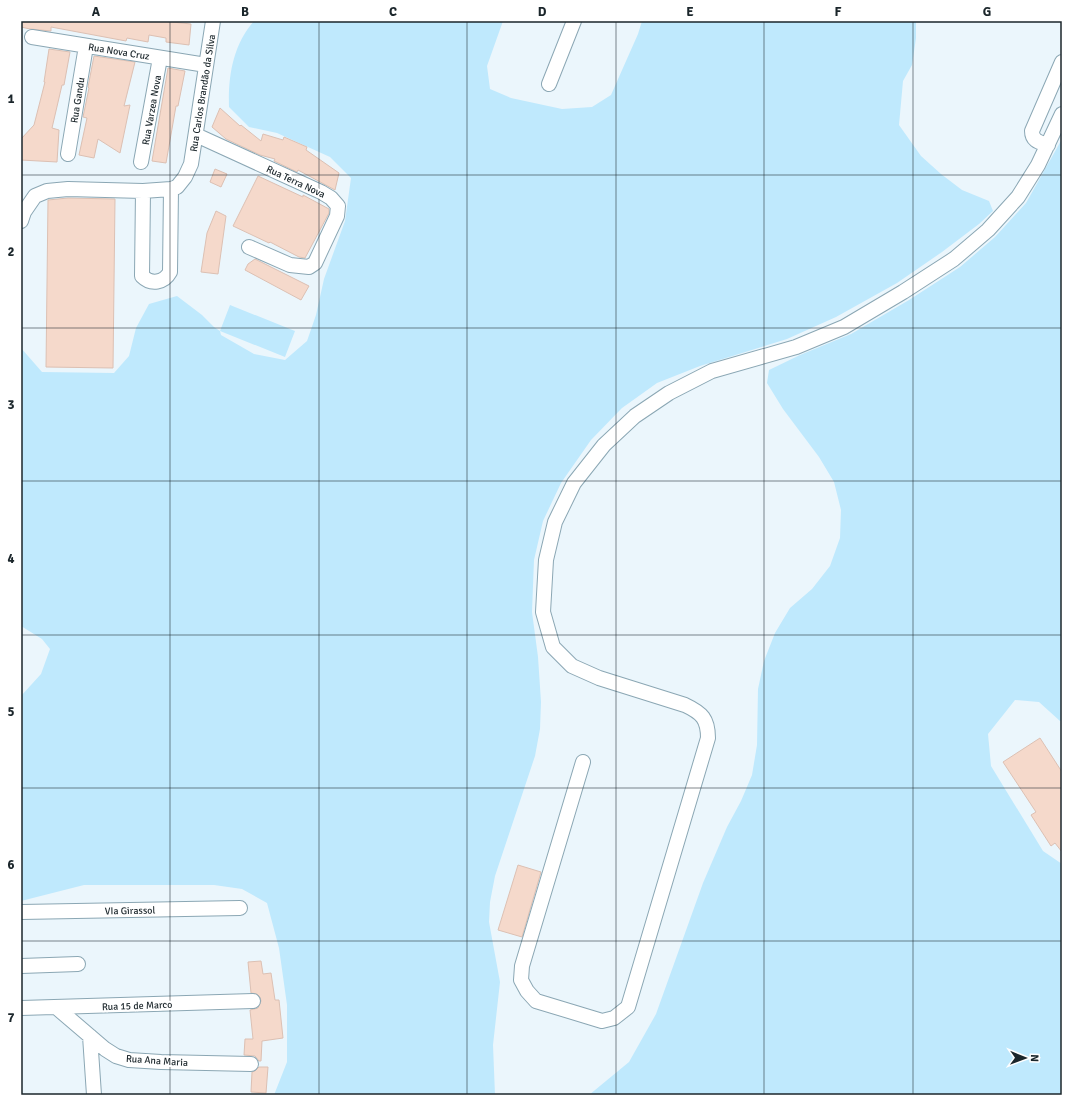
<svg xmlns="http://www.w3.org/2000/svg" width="1083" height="1116" font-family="Signika,sans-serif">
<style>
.green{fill:#bfe9fd}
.building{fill:#f5d9cb;stroke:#dcc0b3}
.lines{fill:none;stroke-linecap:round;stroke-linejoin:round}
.minor-casing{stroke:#8ba7b4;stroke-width:16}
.minor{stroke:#fff;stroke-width:14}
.grid{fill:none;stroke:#1b262b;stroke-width:1;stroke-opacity:0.55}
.labels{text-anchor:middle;stroke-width:4;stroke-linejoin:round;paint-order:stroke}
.street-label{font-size:10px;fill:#1b262b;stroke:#fff}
.neatline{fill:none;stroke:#1b262b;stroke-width:1.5}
.grid-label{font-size:13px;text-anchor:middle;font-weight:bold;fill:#1b262b}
</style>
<rect width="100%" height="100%" fill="#ebf6fc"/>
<path class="green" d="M254 21H503L487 66 490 89 511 98 562 109 592 107 611 95 638 34 642 21H916V38L912 65 903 81 899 125 921 156 941 174 962 190 989 201 993 211 979 224 942 252 897 283 836 317 787 339 700 366 657 383 622 408 591 440 561 483 543 521 534 560 532 612 538 657 541 702 540 729 535 756 495 876 490 902 489 922 500 982 493 1045 495 1095H274L287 1062V1005L279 948 267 903 242 889 214 885H84L21 901V696L41 674 50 649 42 639 21 626V348L42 372 114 373 129 356 136 328 149 304 177 296 202 315 214 327 220 331 230 305 295 331 285 357 220 331 221 335 254 354 285 360 307 341 316 315 324 279 345 221 351 178 330 157 277 133 249 127 229 107C228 76 233 45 254 21Z
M1062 139V721H1060L1039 702 1015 700 988 734 991 766 1043 851 1062 864V1095H589L629 1062 656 1014 703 883 727 827 741 801 752 775 757 745 758 689 764 661 775 633 790 608 812 589 830 566 840 538 841 510 834 482 819 457 783 409 767 383 769 370 800 355 851 334 909 300 960 267 995 237 1026 203Z"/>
<path class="building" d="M21 21H163L191 24 189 45 166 42V38L149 35 148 42 127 38 126 41 51 27V31L30 29 21 27Z
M49 49 70 52 64 85H62L52 128 59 130 57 162 21 160V139L34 125 45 82H44Z
M94 56 135 62 124 106 130 105 120 153 98 139 94 158 79 155 87 118 83 117 89 88 88 87Z
M168 68 185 71 178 106H176L166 163 152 161Z
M220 108 240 126 241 125 261 141 263 134 283 140 284 137 307 147 306 150 339 173 335 190 298 170 297 172 274 161 275 159 260 155 226 139 212 127Z
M215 169 227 174 221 187 210 182Z
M258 176 303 197V195L329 209V213L305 258 299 257 270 242 269 243 233 226Z
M68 198 115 199 113 368 46 367 48 200Z
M216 211 226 216 218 274 201 272 207 233Z
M255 259 309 286 301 300 245 270 248 264Z
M1040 738 1062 772V852L1055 843 1051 846 1031 815 1036 812 1003 762Z
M518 865 541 872 522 937 498 930Z
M261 961 263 974 271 973 275 1000H279L283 1038 262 1041 261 1061H259L255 1056 244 1055 245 1039H253L250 1010 258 1008 261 1001 260 997 257 994 251 993 248 962Z
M259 1067H268L266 1093 251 1092 252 1072 255 1071Z"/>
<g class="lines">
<g class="minor-casing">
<path id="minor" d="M32 37 206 65
M549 84 574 21
M196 135 321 192 331 198 338 206 337 216 315 263 309 267 290 265 249 247
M1048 145C1039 142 1032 141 1032 131L1062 62
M68 154 86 46
M141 162 160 58
M143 191 142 276C151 285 164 283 170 272L171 189
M21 221 24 212 35 196 47 191 68 189 143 191 171 189 177 187 185 177 191 164 213 21
M583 762 522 966 521 980 527 991 536 1001 602 1021 614 1018 628 1007 708 738C708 719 702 713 685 705L599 678 572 666 553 647 543 612 546 560 555 522 574 483 604 445 635 416 669 393 712 371 796 347 844 327 903 292 954 259 988 230 1018 197 1038 165 1062 114
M21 912 240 908
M21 966 78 964
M21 1008 253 1001
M57 1008 105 1049 116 1056 129 1060 161 1062 251 1064
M90 1036 94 1095"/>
</g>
<use href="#minor" class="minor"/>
</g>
<path class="grid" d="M170 21V1095M319 21V1095M467 21V1095M616 21V1095M764 21V1095M913 21V1095M21 175H1062M21 328H1062M21 481H1062M21 635H1062M21 788H1062M21 941H1062"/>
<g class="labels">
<g class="street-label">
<text transform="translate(119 51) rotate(9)" y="4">Rua Nova Cruz</text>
<text transform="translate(202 93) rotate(-81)" y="4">Rua Carlos Brandão da Silva</text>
<text transform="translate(77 100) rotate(-81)" y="4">Rua Gandu</text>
<text transform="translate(151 110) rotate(-80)" y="4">Rua Varzea Nova</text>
<text transform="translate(296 181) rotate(25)" y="4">Rua Terra Nova</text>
<text transform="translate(130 910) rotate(-1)" y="4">VIa Girassol</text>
<text transform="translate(137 1005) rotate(-2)" y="4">Rua 15 de Marco</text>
<text transform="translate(157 1060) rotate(4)" y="4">Rua Ana Maria</text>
</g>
</g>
<rect width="1083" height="1116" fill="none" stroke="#ffffff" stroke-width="44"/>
<g transform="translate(1025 1058) rotate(91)" stroke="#ffffff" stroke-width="3" paint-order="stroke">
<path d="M0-3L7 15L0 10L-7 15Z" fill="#1b262b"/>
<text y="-6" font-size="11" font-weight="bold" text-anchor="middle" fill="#1b262b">N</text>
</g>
<rect x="22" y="22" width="1039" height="1072" class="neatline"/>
<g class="grid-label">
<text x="96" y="16">A</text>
<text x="245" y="16">B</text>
<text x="393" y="16">C</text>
<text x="542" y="16">D</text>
<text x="690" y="16">E</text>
<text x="838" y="16">F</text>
<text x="987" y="16">G</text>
<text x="11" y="103">1</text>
<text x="11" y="256">2</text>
<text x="11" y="409">3</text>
<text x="11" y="563">4</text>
<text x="11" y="716">5</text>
<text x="11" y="869">6</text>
<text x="11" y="1022">7</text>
</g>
</svg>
